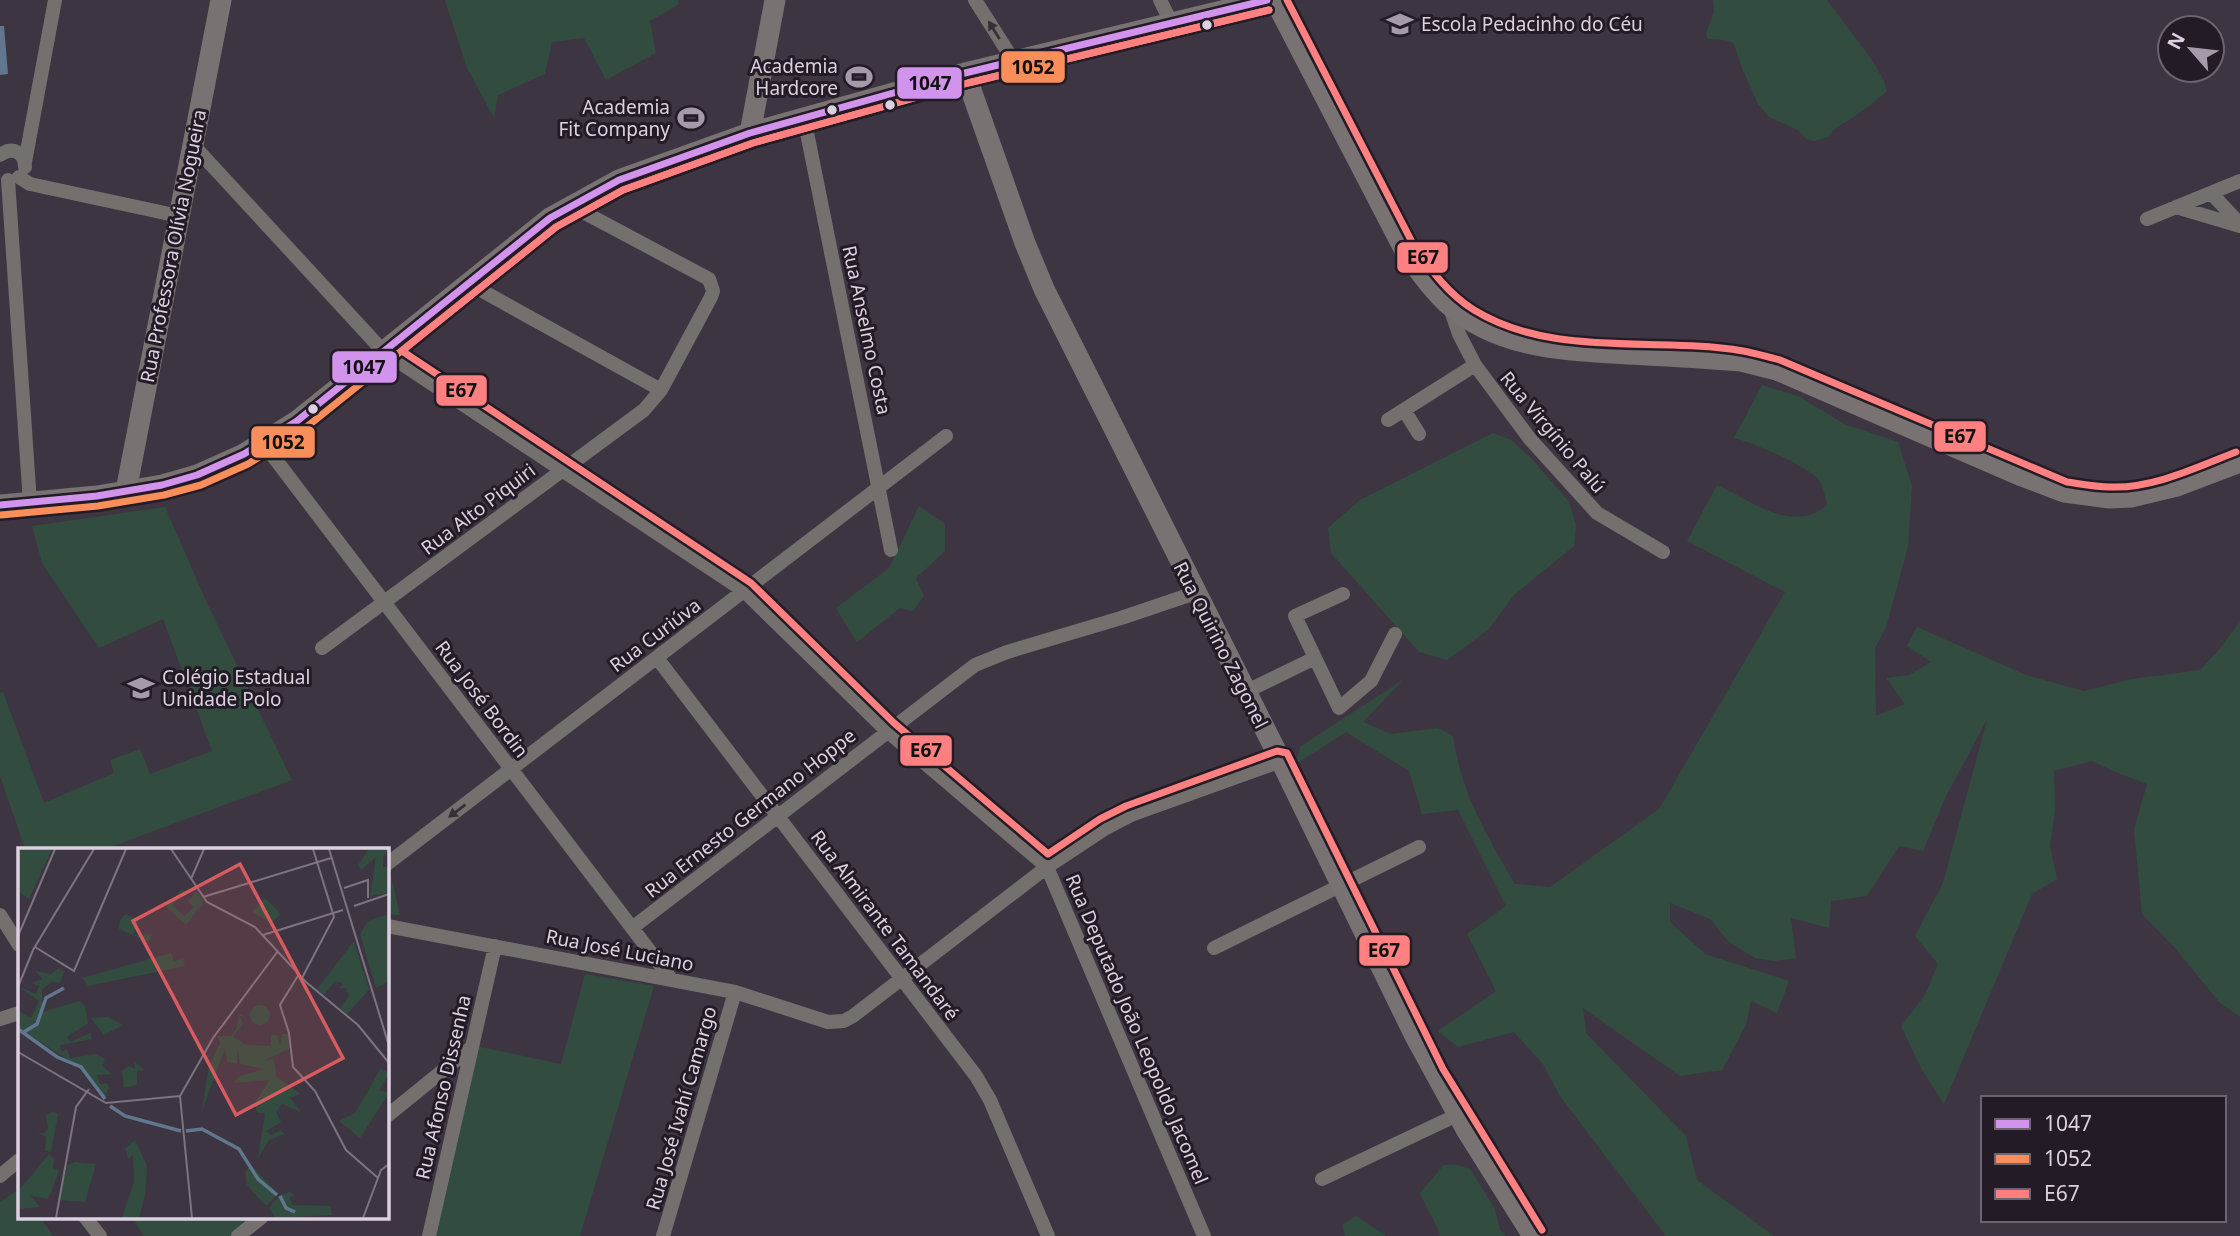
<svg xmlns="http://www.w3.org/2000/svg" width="2240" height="1236" font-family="'Noto Sans',sans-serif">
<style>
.green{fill:#324d3f}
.water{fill:#61768f}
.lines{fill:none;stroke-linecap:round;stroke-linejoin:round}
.street{stroke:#74706e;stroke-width:14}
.secondary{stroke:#787272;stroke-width:21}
.bus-1-casing{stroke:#231b26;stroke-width:12}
.bus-2-casing{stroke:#231b26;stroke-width:12}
.bus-3-casing{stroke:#231b26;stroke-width:12}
.bus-1{stroke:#d193ec;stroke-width:7}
.bus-2{stroke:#fa8e5a;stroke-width:7}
.bus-3{stroke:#ff8080;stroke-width:7}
.oneway{fill:#373038}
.bus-dot{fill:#dcd1e1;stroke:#231b26;stroke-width:2.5}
.labels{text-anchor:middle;stroke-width:6;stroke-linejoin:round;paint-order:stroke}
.poi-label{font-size:19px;fill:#dcd1e1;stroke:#231b26;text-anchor:start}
.street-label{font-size:19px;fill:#dcd1e1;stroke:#231b26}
.inset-river{fill:none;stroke:#61768f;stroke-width:3.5}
.inset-road{fill:none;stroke:#7d7382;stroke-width:2}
.view{fill:#d85b60;fill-opacity:0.15;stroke:#d85b60;stroke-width:3.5}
.inset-edge{fill:none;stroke:#dcd1e1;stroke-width:3.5}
.line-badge{stroke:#231b26;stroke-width:2.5}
.pale-badge-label{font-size:19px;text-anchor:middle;font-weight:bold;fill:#111}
</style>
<rect width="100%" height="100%" fill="#3e3542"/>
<path class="green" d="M445 0H678L679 4 650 21 656 53 606 80 584 38 552 42 545 74 498 95 494 118 467 68Z
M1713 0H1827L1872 60 1884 81 1887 91C1877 100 1866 108 1855 116 1846 123 1834 126 1828 137L1815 141 1806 139 1798 130 1769 117 1758 104 1742 68 1734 44C1725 37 1716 42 1707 38L1706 33 1714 12Z
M1762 385 1800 397 1844 424 1898 442 1912 486 1908 547 1886 627 1875 648 1876 716 1905 704 1886 678 1909 675 1931 662 1907 646 1917 627 2026 675 2084 691 2132 679 2200 670 2218 651 2240 622V1017L2219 1002 2176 949 2142 914 2134 829 2147 784 2113 771 2092 761 2054 771 2055 811 2050 846 2057 879 2032 894 1944 1104 1921 1068 1901 1026 1925 995 1938 964 1915 936 1943 883 1987 720 1946 796 1923 851 1899 846 1867 896 1831 901 1829 928 1791 918 1796 958 1774 961 1755 958 1728 941 1710 919 1670 903V922L1705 954 1789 981 1777 1013 1751 1001 1746 1025 1722 1070 1680 1076 1583 1008 1586 1033 1686 1136 1697 1180 1774 1236H1666L1560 1096 1543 1064 1514 1032 1458 1047 1438 1031 1496 991 1467 934 1506 906 1458 810 1422 814 1409 771 1346 732 1296 764 1300 747 1404 679 1363 722 1391 734 1438 728 1453 736C1461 793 1486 834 1515 884L1550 887 1659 809 1785 592 1687 541 1717 485C1750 500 1793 535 1827 505 1825 498 1824 485 1818 479 1807 466 1752 442 1734 438Z
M1493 433 1511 440 1532 459 1569 502 1576 525 1574 546 1514 595 1488 630 1447 660 1419 652 1331 553 1328 528 1360 500Z
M919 506 945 524V551L916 578 924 596 913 611 900 608 857 642 836 608 889 568Z
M165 507 206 601 292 780 105 849H25L0 776V693L3 692 44 803 114 773 110 760 140 749 150 774 212 751 163 619 99 648 42 563 32 526Z
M390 872 400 915 387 914V875Z
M585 974 654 986 580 1236H435L476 1046 561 1064Z
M1444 1165H1457L1470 1169 1495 1209 1500 1230 1506 1236H1440C1439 1227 1424 1204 1420 1193Z
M19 1189V1217H40L53 1236H0V1202Z
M1356 1216 1385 1235V1236H1345L1342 1225Z
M140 1217H250L231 1236H144L135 1223Z"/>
<path class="water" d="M0 26H4L8 74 0 75Z"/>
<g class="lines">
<path class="street" d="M975 0 1013 60
M1160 0 1171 22
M804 118 891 550
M193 145 384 352 744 591 887 731 1047 867 1204 1236
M0 155C12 146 25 152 25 167
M25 162 55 0
M19 177 30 184 179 216
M8 180 30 503
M2211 193 2240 224
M2176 207 2240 226
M2147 219 2240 181
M468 283 661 390
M1449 305 1459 334 1475 365 1530 439 1597 513 1663 552
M1404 410 1419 434
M1388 420 1475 365
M263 443 671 979
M1343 594 1295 616 1339 708 1371 681 1395 634
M322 648 644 410 661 390 711 297 713 291 709 279 570 205
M657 658 976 1076 990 1100 1048 1236
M1245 692 1315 658
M387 864 946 436
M0 915 19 945
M387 926 735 992 828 1022 844 1021 853 1016 1047 867 1106 828 1131 815 1281 761
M632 928 975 665 1007 652 1121 618 1195 593
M1214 948 1419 847
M0 1019 19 1013
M387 1116 472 1047
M0 1176 19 1160
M1322 1179 1457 1115
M85 1217 100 1236
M238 1236 262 1217
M429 1236 495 946
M663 1236 735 992"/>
<path class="secondary" d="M1275 0 1404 249C1417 268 1430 287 1447 303 1498 349 1565 350 1629 354 1666 356 1704 358 1741 361L1777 370 1798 379 2022 476 2064 492 2110 498 2131 497 2177 486 2240 462
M965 73 1025 243 1044 289 1281 761 1415 1036 1467 1131 1533 1236
M750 133 775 0
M126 491 221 0
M0 505 97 496 162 485 197 475 244 454 297 421 550 218 619 180 750 133 965 73 1267 0"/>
<g class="bus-1-casing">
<path id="bus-1" d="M0 505 97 496 162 485 197 475 244 454 297 421 550 218 619 180 750 133 965 73 1267 0"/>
</g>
<g class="bus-2-casing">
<path id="bus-2" d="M1 515 98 506 164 495 201 485 248 464 304 429 556 227 623 190 753 143 968 83 1269 10"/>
</g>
<g class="bus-3-casing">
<path id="bus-3" d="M1287 0 1413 244C1430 269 1448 294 1474 310 1554 359 1655 336 1743 351 1755 353 1767 357 1780 360L2067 482C2081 484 2096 487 2110 487 2153 489 2197 467 2236 452
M1269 10 968 83 753 143 623 190 556 227 402 351 751 583 894 723 1048 854 1100 819 1126 806 1277 751 1287 753 1443 1069 1542 1230"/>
</g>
<use href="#bus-1" class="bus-1"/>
<use href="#bus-2" class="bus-2"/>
<use href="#bus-3" class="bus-3"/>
</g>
<defs><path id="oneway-solid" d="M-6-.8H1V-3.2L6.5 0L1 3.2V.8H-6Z" transform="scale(1.75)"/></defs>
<g class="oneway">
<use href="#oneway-solid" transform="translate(994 30) rotate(-122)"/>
<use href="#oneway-solid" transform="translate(457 811) rotate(143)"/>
</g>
<defs>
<g id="school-bare" transform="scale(2.1)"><path d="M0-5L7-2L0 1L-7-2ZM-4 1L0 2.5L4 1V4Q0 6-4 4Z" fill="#a59aa9" stroke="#231b26" stroke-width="2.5" paint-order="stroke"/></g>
<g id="stadium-bare" transform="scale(2.1)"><path d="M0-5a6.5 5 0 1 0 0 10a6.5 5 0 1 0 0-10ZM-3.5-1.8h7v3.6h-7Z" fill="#a59aa9" stroke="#231b26" stroke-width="2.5" paint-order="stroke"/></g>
</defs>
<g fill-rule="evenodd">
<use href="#school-bare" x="1400" y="24"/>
<use href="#stadium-bare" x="859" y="77"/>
<use href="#stadium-bare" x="691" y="118"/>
<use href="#school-bare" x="141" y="688"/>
</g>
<g class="bus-dot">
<circle cx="1207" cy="25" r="6"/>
<circle cx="890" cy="105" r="6"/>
<circle cx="832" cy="110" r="6"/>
<circle cx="313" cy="409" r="6"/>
</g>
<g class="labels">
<g class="poi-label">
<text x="1421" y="31">Escola Pedacinho do Céu</text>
<text x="838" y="73" text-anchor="end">Academia<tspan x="838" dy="22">Hardcore</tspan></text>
<text x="670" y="114" text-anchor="end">Academia<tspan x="670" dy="22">Fit Company</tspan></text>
<text x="162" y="684">Colégio Estadual<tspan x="162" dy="22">Unidade Polo</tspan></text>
</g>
<g class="street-label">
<text transform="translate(173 246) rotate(-79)" y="7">Rua Professora Olívia Nogueira</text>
<text transform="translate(867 330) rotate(78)" y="7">Rua Anselmo Costa</text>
<text transform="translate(1553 432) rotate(50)" y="7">Rua Virgínio Palú</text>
<text transform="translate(478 509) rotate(-37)" y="7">Rua Alto Piquiri</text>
<text transform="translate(655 635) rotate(-37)" y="7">Rua Curiúva</text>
<text transform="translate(1221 645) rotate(63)" y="7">Rua Quirino Zagonel</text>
<text transform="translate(482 699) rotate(53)" y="7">Rua José Bordin</text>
<text transform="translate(750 813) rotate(-38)" y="7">Rua Ernesto Germano Hoppe</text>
<text transform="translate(885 925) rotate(53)" y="7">Rua Almirante Tamandaré</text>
<text transform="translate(620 950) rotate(11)" y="7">Rua José Luciano</text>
<text transform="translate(1137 1029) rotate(67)" y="7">Rua Deputado João Leopoldo Jacomel</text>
<text transform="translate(443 1087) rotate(-77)" y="7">Rua Afonso Dissenha</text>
<text transform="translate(681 1108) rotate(-74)" y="7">Rua José Ivahí Camargo</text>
</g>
</g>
<g transform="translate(18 848)">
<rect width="371" height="371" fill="#3e3542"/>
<path d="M0 1H34L11 51 0 43ZM351 1H371L365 9V19H371V45L352 48 358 9 343 22 340 17ZM164 41 167 43 155 57 166 68 176 59 170 54 178 43 186 53 168 77 148 59ZM247 50 263 66 253 75 234 64ZM108 66 120 72 116 87 134 86 131 94 101 81 102 72ZM371 66V133L358 140 342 86 350 73ZM336 93 351 142 329 166 322 160 331 148 328 140H322L325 135 317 133 306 147 299 141ZM153 105 156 113 165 111 167 118 70 138 64 130ZM41 120 46 124 42 135 34 133 24 142V164L61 153 67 158 70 175 49 189 52 194 72 185 74 191 42 197 43 203 49 202 52 210 78 206 87 211 84 218 94 226 79 227 82 236 89 235 91 240 87 248 68 223 0 180V162L13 170 21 153 1 139 18 146 21 138 14 135 24 131 18 123 33 126ZM232 167a10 10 0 1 1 20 0a10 10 0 1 1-20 0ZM215 163 228 169 222 168 225 176 215 188 228 197 253 198V187H259L262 197 264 186H270L271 201 247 212 256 211 258 228 283 246 272 250 283 264 264 256 258 264 263 274 248 283 253 287 263 282 266 286 251 292 240 310 247 265H239L237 254 252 232 216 235 221 228 247 221 222 216 220 202 219 216 209 214 207 200 184 263 191 218 202 195 199 188H213L219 180 221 166ZM90 169 105 177 86 187 73 170ZM117 214 127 222 119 223V237L106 240 104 223 111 218 117 221ZM363 220 371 226 361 242 371 245 342 290 321 273 337 265ZM35 264 40 266 33 304 27 303 28 289 19 284 26 286 30 281 28 267ZM117 292 129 318 127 347 121 370H104L116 334 115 307 110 311 107 301ZM31 306 36 311 35 320 41 322 33 345 29 351 12 347 22 359 1 361 0 367 2 341ZM57 314 78 316 67 354 39 352 50 317ZM233 317 260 346 248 358 229 337 227 324ZM272 344 277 347 271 349 274 357 312 358 314 367 258 370 251 360 262 347Z" fill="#324d3f"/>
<path class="inset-river" d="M0 181 39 209 63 219 87 251M6 184 19 176 28 150 46 140M92 258 107 268 163 283M168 283 184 281 221 301 240 331 259 347M262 348 268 360 277 364"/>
<path class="inset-road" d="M153 1 189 54 237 79 288 134 340 177 371 215M311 1 371 198M173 31 186 1M326 40 350 32V50M185 49 313 10M336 58 371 46M245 87 325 62M0 88 37 1M17 99 56 123 108 1M281 126 262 157 271 185 275 219 297 243 328 302 360 330M284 130 316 69 295 1M0 139 15 102 76 1M0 204 88 255 162 248M38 370 58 259 71 241M174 370 162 248 195 190 260 103M345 370 363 322 371 316"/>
<path class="view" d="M222 16 325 210 218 267 115 73Z"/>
<rect width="371" height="371" class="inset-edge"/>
</g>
<g class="line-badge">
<rect x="1000" y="50" width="66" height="34" rx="7" fill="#fa8e5a"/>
<rect x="896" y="66" width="67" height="34" rx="7" fill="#d193ec"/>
<rect x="1396" y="241" width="53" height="33" rx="7" fill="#ff8080"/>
<rect x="331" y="350" width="67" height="34" rx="7" fill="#d193ec"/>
<rect x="435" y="374" width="53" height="33" rx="7" fill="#ff8080"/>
<rect x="1933" y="420" width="54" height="33" rx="7" fill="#ff8080"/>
<rect x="250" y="425" width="66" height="34" rx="7" fill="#fa8e5a"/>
<rect x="899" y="734" width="54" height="33" rx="7" fill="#ff8080"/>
<rect x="1358" y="934" width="53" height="33" rx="7" fill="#ff8080"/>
</g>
<g class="pale-badge-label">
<text x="1033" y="74">1052</text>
<text x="930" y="90">1047</text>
<text x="1423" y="264">E67</text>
<text x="364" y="374">1047</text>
<text x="461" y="397">E67</text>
<text x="1960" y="443">E67</text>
<text x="283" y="449">1052</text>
<text x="926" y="757">E67</text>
<text x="1384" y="957">E67</text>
</g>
<rect x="1981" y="1096" width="245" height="126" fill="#231b26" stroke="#6d6471" stroke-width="2"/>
<rect x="1995" y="1119" width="35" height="10" fill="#d193ec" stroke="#6d6471" stroke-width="2"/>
<text x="2044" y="1131" font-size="21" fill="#dcd1e1">1047</text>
<rect x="1995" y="1154" width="35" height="10" fill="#fa8e5a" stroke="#6d6471" stroke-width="2"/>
<text x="2044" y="1166" font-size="21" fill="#dcd1e1">1052</text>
<rect x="1995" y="1189" width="35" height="10" fill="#ff8080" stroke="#6d6471" stroke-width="2"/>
<text x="2044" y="1201" font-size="21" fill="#dcd1e1">E67</text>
<g transform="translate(2191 49) rotate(298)"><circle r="33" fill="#231b26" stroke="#6d6471" stroke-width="2"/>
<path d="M0-5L12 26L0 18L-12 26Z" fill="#a59aa9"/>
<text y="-10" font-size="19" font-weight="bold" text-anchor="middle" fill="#dcd1e1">N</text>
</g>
</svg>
